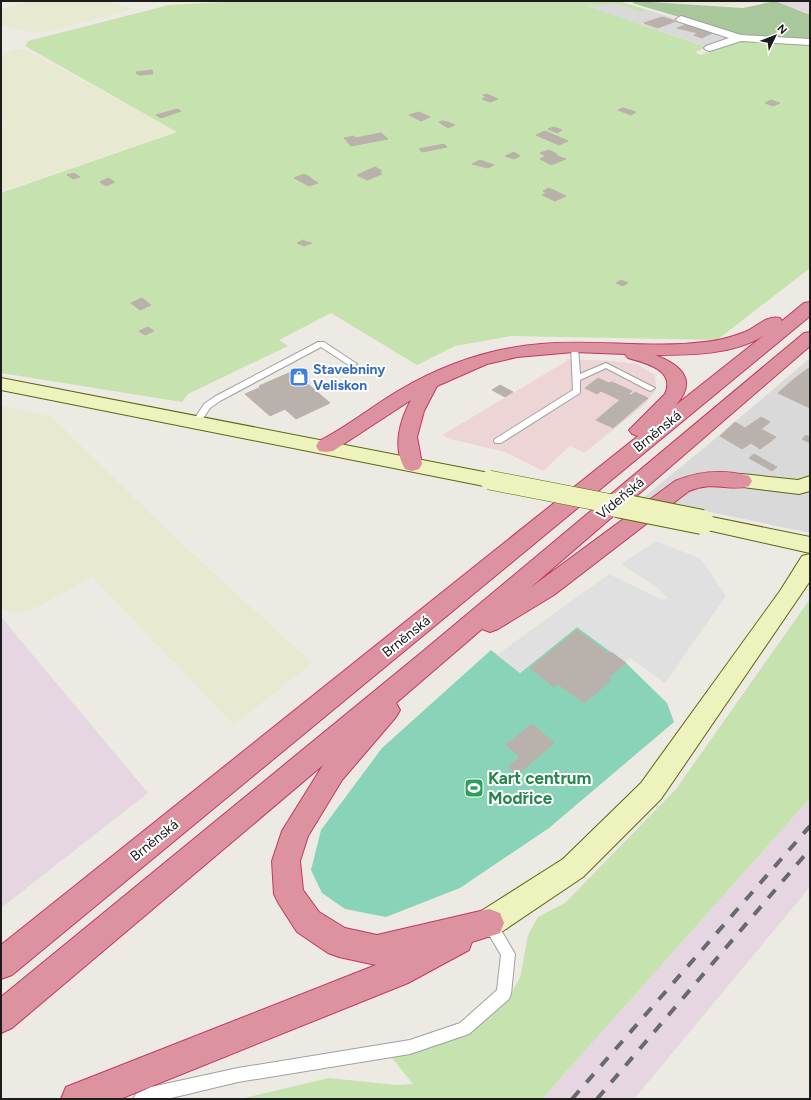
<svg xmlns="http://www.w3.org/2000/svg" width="811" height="1100" font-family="Figtree,sans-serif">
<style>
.residential{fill:#dad9d9}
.commercial{fill:#ecd5d4}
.industrial{fill:#e5d6e2}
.farmland{fill:#e7ead0}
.grass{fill:#c6e2ae}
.forest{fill:#a8c89c}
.pitch{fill:#89d4b9}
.parking{fill:#e0e0e0}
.building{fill:#b9b2ac;stroke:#bdb1a7}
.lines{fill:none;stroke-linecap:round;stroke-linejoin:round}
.lane-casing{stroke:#a0a0a0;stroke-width:2}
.street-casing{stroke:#a0a0a0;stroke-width:2}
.secondary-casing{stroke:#5c6710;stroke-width:2}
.highway-casing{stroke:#c53664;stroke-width:2}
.lane{fill:#fff;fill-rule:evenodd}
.street{fill:#fff;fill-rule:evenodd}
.secondary{fill:#eef2bc;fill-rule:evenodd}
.highway{fill:#dc929f;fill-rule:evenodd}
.rail{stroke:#6a6a6a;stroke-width:4;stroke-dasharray:11 11;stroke-linecap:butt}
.secondary-bridge-far1-casing{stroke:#5c6710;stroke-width:20;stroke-linecap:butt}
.secondary-bridge-casing{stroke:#5c6710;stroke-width:26;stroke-linecap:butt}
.secondary-bridge-far1{stroke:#eef2bc;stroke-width:19}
.secondary-bridge{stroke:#eef2bc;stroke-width:24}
.labels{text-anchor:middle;stroke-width:4;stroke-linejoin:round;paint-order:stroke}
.shop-label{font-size:14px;font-weight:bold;fill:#366cbe;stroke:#fff;text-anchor:start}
.street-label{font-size:14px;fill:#1c1c1c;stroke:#fff}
.near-leisure-label{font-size:17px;font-weight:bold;fill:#27864d;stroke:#fff;text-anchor:start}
</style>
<rect width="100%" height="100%" fill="#edeae3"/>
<path class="residential" d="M625 3 687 22 733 37 714 49 585 6Z
M810 358V533L643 498 710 443Z"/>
<path class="commercial" d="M566 359 614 361 637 364 655 375 656 390 645 404 584 453 570 446 543 471 505 452 451 439 442 435 567 361Z"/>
<path class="industrial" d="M775 1H810V15Z
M1 617 148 793 1 908Z
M810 798V887L634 1099H542Z"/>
<path class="farmland" d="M29 1H107L133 9 44 32H30L1 25V10Z
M643 1H753L736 6H726Z
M16 49H24L37 56 176 131 1 192V126L6 125V124H1V55Z
M1 405 52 417 168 531 312 663 234 725 92 577 37 607 17 613 1 609Z"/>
<path class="grass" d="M243 1H619L647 10 642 12 618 4 586 6 707 47 695 52 701 55 727 43 742 40 810 43V268L717 340 511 336 455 346 417 365 331 313 279 340 288 346 188 394 182 402 1 373V193L177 132 25 46 28 41 169 5Z
M810 599V798L542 1099H240L329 1078 396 1085 413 1084 392 1058 466 1033 506 1001 520 978 528 935 538 917 565 903 676 789Z"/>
<path class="forest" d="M636 1 743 8 775 1 810 15V39L736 34 632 3Z"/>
<path class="pitch" d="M577 627 625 662 667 703 674 722 549 828 460 888 386 917 345 909 322 893 311 870 321 830 382 748 491 650 520 673Z"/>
<path class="parking" d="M656 541 701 559 726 596 665 683 630 658 625 662 577 627 520 673 497 655 609 574 662 600 667 598 659 589 621 564Z"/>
<path class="building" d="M662 17 676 21 658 28 644 23Z
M685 25 712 33 702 38 694 35 698 33 677 28Z
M152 70 153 74 140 75 137 74 136 72Z
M487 94 498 99 490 102 482 99 486 97 483 95Z
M771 100 780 103 773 106 765 103Z
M623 108 636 112 631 115 618 110Z
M177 109 181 111 161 118 156 115Z
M419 112 430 117 421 121 409 115Z
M443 121 448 122 455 125 448 128 439 122Z
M554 127 562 130 557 133 548 129Z
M545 131 568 141 559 145 536 135Z
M381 133 388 139 351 146 344 138 354 136 355 138Z
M444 144 447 147 422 152 419 149Z
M549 150 557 154 555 155 566 159 551 165 540 159 546 156 540 153Z
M514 152 520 156 514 159 505 156Z
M480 160 494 165 488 168 472 164Z
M375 167 382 171 379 172 382 174 367 180 357 175Z
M74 173 80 177 73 179 67 175Z
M304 174 310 177H309L318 183 309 186 294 178Z
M108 178 115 182 106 186 100 182Z
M549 188 566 196 555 201 542 195 546 193 543 191Z
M303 240 307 242 312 243 304 246 297 243Z
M621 280 628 283 623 286 616 283Z
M142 298 151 305 140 310 131 303Z
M148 327 154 331 145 335 139 331Z
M810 367V387L794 379Z
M293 371 330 403 296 419 259 386Z
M598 378 609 383 612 382 632 391 629 394 631 395 635 392 648 398 613 428 596 420 620 400 601 391 597 394 585 388Z
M794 379 810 387V408L778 393Z
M500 385 513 392 505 397 492 390Z
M261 387 285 409 270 416 245 394Z
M761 417 770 422 761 429 776 437 770 442 745 428Z
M735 422 745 428 770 442 760 449 751 443 742 449 720 436Z
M806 435 810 437V443L802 439Z
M754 454 777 467 772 471 749 458Z
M577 630 609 654 611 652 626 663 608 678 611 680 594 695 595 696 593 695 584 703 558 684 554 687 530 668Z
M532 724 554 743 517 775 508 767 520 757 506 745Z"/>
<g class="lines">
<g class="lane-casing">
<path id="lane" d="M318 342H324L357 364 353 366H350L321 347 220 401 210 408 200 423 197 424 193 421 204 404 214 397Z
M571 345H577L578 347 580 374 606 363 655 388 651 391 648 390 606 368 580 380V393L501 443H495L494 441 495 439 573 390Z
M489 916 494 918 515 954 511 994 509 999 469 1034 410 1054 238 1082 167 1099H133L136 1094 151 1087 238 1068 410 1040 460 1023 497 990 501 955 482 923 484 918Z"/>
</g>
<g class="street-casing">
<path id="street" d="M681 16 741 35 810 39V45L741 41 710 51 706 50 704 48 706 46 729 38 677 21 676 19Z"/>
</g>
<g class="secondary-casing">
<path id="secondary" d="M1 378 489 473 496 475 499 480 496 485 489 487 1 390Z
M742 474 798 480 810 476V491L799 494 735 486 732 481 735 476Z
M702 515 810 537V553L694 527 691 522 694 517Z
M810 554V581L661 799 583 877 500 933 489 937 478 933 474 923 478 913 563 859 641 783 780 591 802 556Z"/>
</g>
<g class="highway-casing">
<path id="highway" d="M810 302V316L12 975 1 979V945L638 436 632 434 629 430 665 394C676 370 646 363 628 358L625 354 574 352 517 357 487 364 437 386 424 411 417 437 422 464 419 469 412 471 405 469C392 447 400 420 411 400L333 451 326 452 319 451 316 446 319 441C347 427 371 407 398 391 442 365 490 348 541 344 595 339 650 349 704 342 718 341 732 337 745 332 757 327 766 315 780 318L782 321 804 303ZM763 336 676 405C698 380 681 365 655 355 690 355 733 355 763 336Z
M810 332V346L530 588 675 481C699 471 723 469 749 476L752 481 749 486C729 492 714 480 689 491L554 595 498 629 490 632 482 629 396 703 400 710 396 717 342 780 308 836 300 861 303 890 319 912 345 928 377 935 489 909 500 913 504 923 500 933 472 942 469 950 408 983 120 1099H61L66 1087 376 965 339 957 328 953 297 932 279 904 274 894 272 861 282 831 323 765 12 1028 1 1033V997L422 652 804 333Z"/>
</g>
<use href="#lane" class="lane"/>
<use href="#street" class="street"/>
<use href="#secondary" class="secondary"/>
<use href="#highway" class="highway"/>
<path class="rail" d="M572 1099 810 826
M597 1099 810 849"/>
<g class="secondary-bridge-far1-casing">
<path id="secondary-bridge-far1" d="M489 480 623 506"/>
</g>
<g class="secondary-bridge-casing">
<path id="secondary-bridge" d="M617 505 702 522"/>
</g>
<use href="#secondary-bridge-far1" class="secondary-bridge-far1"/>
<use href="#secondary-bridge" class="secondary-bridge"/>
</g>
<defs>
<g id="shop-square" transform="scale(1)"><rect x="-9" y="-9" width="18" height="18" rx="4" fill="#3f7fe0" stroke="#fff"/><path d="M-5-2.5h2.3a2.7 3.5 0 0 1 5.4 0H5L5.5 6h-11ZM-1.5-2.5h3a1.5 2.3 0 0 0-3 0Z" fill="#fff"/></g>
<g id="stadium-square" transform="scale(1)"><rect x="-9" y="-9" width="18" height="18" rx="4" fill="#2e9e5b" stroke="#fff"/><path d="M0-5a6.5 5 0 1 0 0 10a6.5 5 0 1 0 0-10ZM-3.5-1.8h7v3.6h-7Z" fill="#fff"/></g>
</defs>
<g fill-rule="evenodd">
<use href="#shop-square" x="299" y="377"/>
<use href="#stadium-square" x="474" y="788"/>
</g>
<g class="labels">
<g class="shop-label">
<text x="313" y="374">Stavebniny<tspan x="313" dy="16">Veliskon</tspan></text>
</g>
<g class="street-label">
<text transform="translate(657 431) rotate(-39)" y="5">Brněnská</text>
<text transform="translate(620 498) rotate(-40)" y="5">Vídeňská</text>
<text transform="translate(406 636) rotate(-39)" y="5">Brněnská</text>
<text transform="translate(154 840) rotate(-39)" y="5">Brněnská</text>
</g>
<g class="near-leisure-label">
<text x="488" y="784">Kart centrum<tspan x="488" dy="20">Modřice</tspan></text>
</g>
</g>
<rect width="811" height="1100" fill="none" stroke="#1c1c1c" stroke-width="4"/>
<g transform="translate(775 36) rotate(47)" stroke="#ffffff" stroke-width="3" paint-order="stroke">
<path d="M0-3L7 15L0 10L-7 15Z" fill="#1c1c1c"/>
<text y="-6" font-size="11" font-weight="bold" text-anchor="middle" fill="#1c1c1c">N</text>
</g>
</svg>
